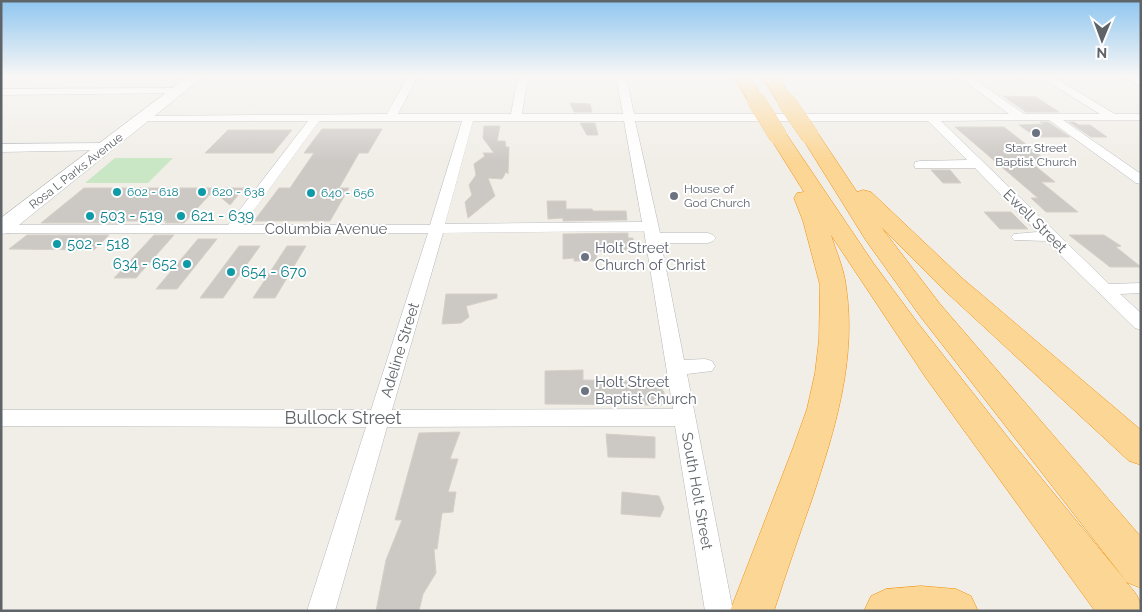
<svg xmlns="http://www.w3.org/2000/svg" width="1142" height="612" font-family="Raleway,sans-serif">
<style>
.green{fill:#c9e7c5}
.building{fill:#ccc9c5;stroke:#d5cfc6}
.lines{fill:none;stroke-linecap:round;stroke-linejoin:round}
.street-casing{stroke:#b5b8bc;stroke-width:1}
.secondary-casing{stroke:#b4b8bc;stroke-width:1}
.highway-casing{stroke:#f38f06;stroke-width:1}
.street{fill:#fff;fill-rule:evenodd}
.secondary{fill:#fff;fill-rule:evenodd}
.highway{fill:#fbd695;fill-rule:evenodd}
.highway-bridge-casing{stroke:#f38f06;stroke-width:18;stroke-linecap:butt}
.highway-bridge{stroke:#fbd695;stroke-width:18}
.worship-dot{fill:#6b7280;stroke:#fff;stroke-width:2}
.culture-dot{fill:#0f9aa8;stroke:#fff;stroke-width:2}
.labels{text-anchor:middle;stroke-width:4;stroke-linejoin:round;paint-order:stroke}
.far-worship-label{font-size:12px;fill:#5b616d;stroke:#fff}
.far-street-label{font-size:12px;fill:#5f6468;stroke:#fff}
.far-culture-label{font-size:12px;fill:#0d838f;stroke:#fff;text-anchor:start}
.culture-label{font-size:15px;fill:#0d838f;stroke:#fff;text-anchor:start}
.street-label{font-size:15px;fill:#5f6468;stroke:#fff}
.worship-label{font-size:15px;fill:#5b616d;stroke:#fff;text-anchor:start}
.near-street-label{font-size:18px;fill:#5f6468;stroke:#fff}
</style>
<rect width="100%" height="100%" fill="#f1eee8"/>
<path class="green" d="M115 158H173L148 183H85Z"/>
<path class="building" d="M1003 96 1036 97 1059 112H1026Z
M570 103 590 104 592 112H574Z
M1040 122H1048L1070 137H1036L1019 125 1044 124Z
M1069 122H1074L1079 125H1090L1107 137H1091Z
M580 123H595L598 135H587Z
M484 126H500L497 141H505L506 147H509L508 174 506 172 502 179 488 178 495 196 468 218 465 202 472 195 469 185 476 175 474 164 485 156 483 153H494L483 138Z
M955 127H1004L1046 160H1028L1055 182H1041L1078 212H1046L1031 198H1038Z
M322 129H382L368 153H359L339 188H349L330 221H254L279 188H290L314 153H304Z
M228 130H292L273 153H205Z
M931 170H950L961 183H943Z
M84 188H244L230 205 213 191 184 223H165L167 221H124L122 223H41Z
M547 201H566V209H592L593 211H626L627 220 563 221V218L548 219Z
M984 212H1011L1028 229H1000Z
M628 233V238H633L635 251H596L597 261H574V258L563 259V234Z
M27 235H109L94 250 9 249Z
M154 235H174L136 278H114Z
M1069 235H1104L1121 246 1116 247 1141 267H1110Z
M198 239H217L177 289H156Z
M239 246H260L223 298H200Z
M287 246H306L275 298H253Z
M446 294H497V298L466 306 469 317 461 323 442 324Z
M583 370V380L656 381 664 392V405L545 404V371Z
M460 432 450 459H458L448 492H456L453 512 442 513 437 549H434L436 573 423 594 419 611H376L386 560 402 520H395L419 433Z
M606 434 655 437V458L608 457Z
M622 492 659 496 664 508 660 517 621 514Z"/>
<g class="lines">
<g class="street-casing">
<path id="street" d="M408 76H418L398 114H511L518 76H528L522 114H623L616 76H626L634 114H1009L958 76H970L1024 114H1100L1039 76H1052L1115 114H1141V120H1063L1141 174V184L1136 183 1049 120 941 121 1109 284 1141 283V293L1120 294 1141 313V330L1135 328 1046 241 1014 240 1011 237 1014 234 1037 232 975 168H915L914 165 915 162 920 161 967 160 928 121H635L660 233H708L713 235 716 238 713 241 708 243H661L684 360 705 359 712 361 715 366 712 371 687 374 733 611H705L675 426 387 427 335 611H307L366 427 1 426V410H371L428 233H1V225H228L308 121H145L139 118 141 116 387 114ZM319 121H462L430 225H243ZM473 121H624L642 222 445 224ZM644 231 673 409 392 410 443 233Z
M178 88 183 91 182 93 1 95V89Z
M106 143 110 144 112 147 110 150 1 152V144Z"/>
</g>
<g class="secondary-casing">
<path id="secondary" d="M188 76H204L9 233 1 234V218Z
M1123 76H1141V86Z"/>
</g>
<g class="highway-casing">
<path id="highway" d="M734 76H749L764 100 762 104H750Z
M762 76H777L794 101 792 105H780Z
M778 130 785 132 874 264 917 322 1010 440 1126 581 920 316 865 239 801 136 803 132 810 130 817 132 857 192 863 190 871 192 962 278 1141 430V465L1129 461 944 290 881 227 940 304 1141 537V588L1126 582C1134 591 1141 598 1141 611H1095L926 378 831 235C836 251 844 269 846 286 857 360 835 429 812 499 799 536 786 573 774 611H730L793 448 807 409 815 373 819 340 820 285 803 221 794 198 797 193 804 192 769 136 771 132Z
M921 586 956 589 971 596 978 611H864L871 596 886 589Z"/>
</g>
<use href="#street" class="street"/>
<use href="#secondary" class="secondary"/>
<use href="#highway" class="highway"/>
<g class="highway-bridge-casing">
<path id="highway-bridge" d="M756 100 778 136
M786 101 810 136"/>
</g>
<use href="#highway-bridge" class="highway-bridge"/>
</g>
<linearGradient id="sky" x2="0" y2="1"><stop stop-color="#8fc6f0"/><stop offset="0.47" stop-color="#f9f7f5"/><stop offset="1" stop-color="#f9f7f5" stop-opacity="0"/></linearGradient>
<rect width="1142" height="162" fill="url(#sky)"/>
<g class="worship-dot">
<circle cx="1036" cy="133" r="5"/>
<circle cx="674" cy="196" r="5"/>
<circle cx="585" cy="257" r="5"/>
<circle cx="585" cy="391" r="5"/>
</g>
<g class="culture-dot">
<circle cx="117" cy="192" r="5"/>
<circle cx="202" cy="192" r="5"/>
<circle cx="311" cy="193" r="5"/>
<circle cx="90" cy="216" r="5"/>
<circle cx="181" cy="216" r="5"/>
<circle cx="57" cy="244" r="5"/>
<circle cx="187" cy="264" r="5"/>
<circle cx="231" cy="272" r="5"/>
</g>
<g class="labels">
<g class="far-worship-label">
<text x="1036" y="152">Starr Street<tspan x="1036" dy="14">Baptist Church</tspan></text>
<text x="684" y="193" text-anchor="start">House of<tspan x="684" dy="14">God Church</tspan></text>
</g>
<g class="far-street-label">
<text transform="translate(76 171) rotate(-38)" y="4">Rosa L Parks Avenue</text>
</g>
<g class="far-culture-label">
<text x="127" y="196">602 - 618</text>
<text x="212" y="196">620 - 638</text>
<text x="321" y="197">640 - 656</text>
</g>
<g class="culture-label">
<text x="100" y="221">503 - 519</text>
<text x="191" y="221">621 - 639</text>
<text x="67" y="249">502 - 518</text>
<text x="177" y="269" text-anchor="end">634 - 652</text>
<text x="241" y="277">654 - 670</text>
</g>
<g class="street-label">
<text transform="translate(1035 221) rotate(45)" y="5">Ewell Street</text>
<text x="326" y="234">Columbia Avenue</text>
<text transform="translate(400 350) rotate(-73)" y="5">Adeline Street</text>
<text transform="translate(697 491) rotate(80)" y="5">South Holt Street</text>
</g>
<g class="worship-label">
<text x="595" y="253">Holt Street<tspan x="595" dy="17">Church of Christ</tspan></text>
<text x="595" y="387">Holt Street<tspan x="595" dy="17">Baptist Church</tspan></text>
</g>
<g class="near-street-label">
<text x="343" y="424">Bullock Street</text>
</g>
</g>
<rect width="1142" height="612" fill="none" stroke="#5f6468" stroke-width="5"/>
<g transform="translate(1102 40) rotate(181)" stroke="#ffffff" stroke-width="4" paint-order="stroke">
<path d="M0-4L9 19L0 12L-9 19Z" fill="#5f6468"/>
<text y="-8" font-size="14" font-weight="bold" text-anchor="middle" fill="#5f6468">N</text>
</g>
</svg>
